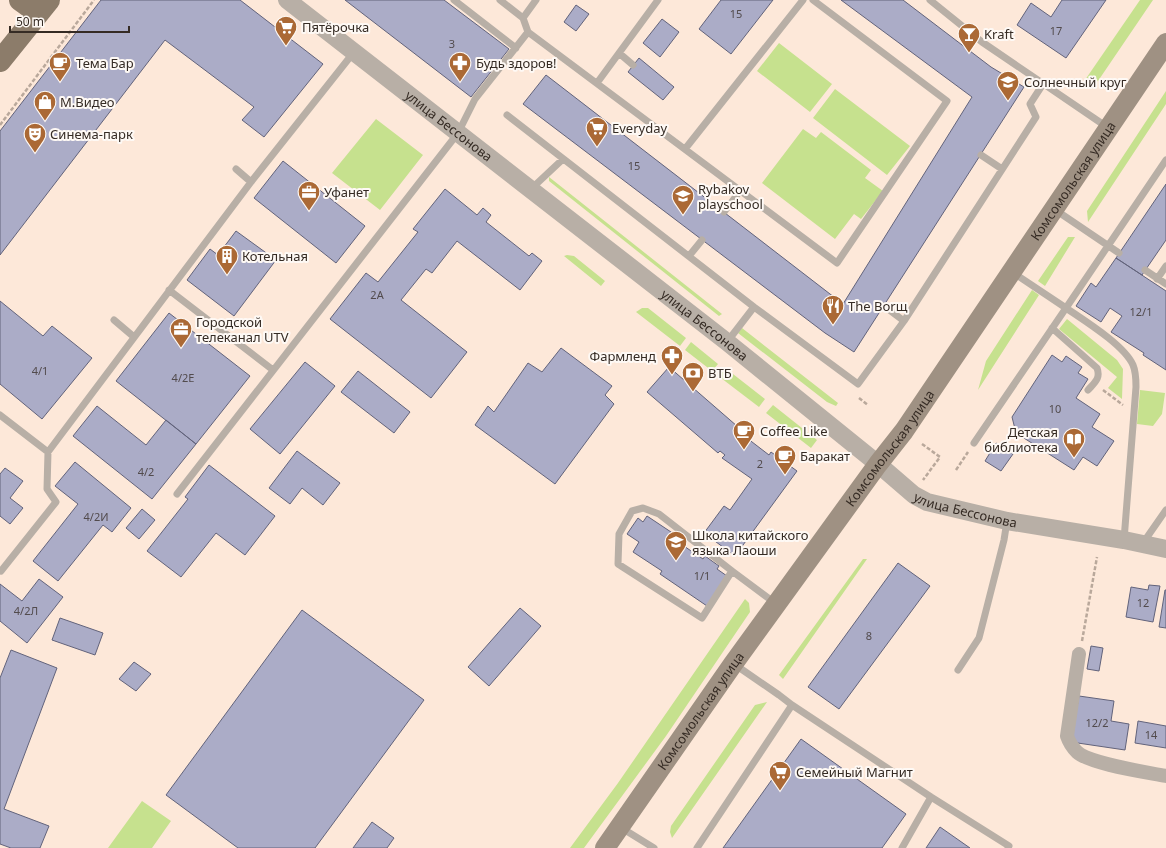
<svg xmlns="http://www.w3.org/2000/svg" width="1166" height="848" font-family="'Noto Sans',sans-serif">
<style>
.green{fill:#c6e18e}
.building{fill:#abacc7;stroke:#62637b}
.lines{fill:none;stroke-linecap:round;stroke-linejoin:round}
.path{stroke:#b9a89b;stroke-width:2.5;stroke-dasharray:4 2;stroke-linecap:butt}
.service{stroke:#b8afa6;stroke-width:7}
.minor{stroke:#b8afa6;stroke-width:14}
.tertiary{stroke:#b8afa6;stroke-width:18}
.secondary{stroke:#9f9183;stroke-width:20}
.primary{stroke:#8c7c6a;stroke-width:22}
.labels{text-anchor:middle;stroke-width:4;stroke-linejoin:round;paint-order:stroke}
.number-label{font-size:11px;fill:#524b4d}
.poi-label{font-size:13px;fill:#352b24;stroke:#fef9f5;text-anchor:start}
.street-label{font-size:13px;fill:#352b24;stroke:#fef9f5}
</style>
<rect width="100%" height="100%" fill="#fde8d9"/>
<path class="green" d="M1140 0H1153L1098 81 1091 83 1085 80Z
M779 43 832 84 810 112 757 71Z
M835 89 910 146 887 175 813 118Z
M1166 91V104L1088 222 1087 211Z
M376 119 423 155 380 210 332 173Z
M803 129 816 138 821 132 871 170 865 178 883 191 861 219 854 214 835 239 762 183Z
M549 177 722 314 719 316 549 181Z
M1068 237H1075L1045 286 1038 281Z
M567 255 574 256 605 281 601 286 564 256Z
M1032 290 1039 295 978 390 986 361Z
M642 308H648L686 338 680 346 636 312Z
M1067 319 1117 360 1123 369 1122 399 1108 388 1117 377 1059 329Z
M742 328 838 403 836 406 827 402 738 333Z
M691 342 718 364 712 371 685 350Z
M724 367 765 399 759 407 717 375Z
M1140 390 1165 393 1162 414 1153 426 1137 424Z
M773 405 817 440 811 448 766 413Z
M863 559H867L783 679 779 675Z
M745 599 749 603 750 612 666 736 584 848H570L618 783Z
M767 702 672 838 670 832 671 826 755 705Z
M142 801 171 821 152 848H108Z"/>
<path class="building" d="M101 0H240L323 64 264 137 242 120 254 107 165 40 0 255V131Z
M345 0H444L509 49 471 97Z
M721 0H773L731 54 699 29Z
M841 0H903L991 67 1024 87 854 352 825 333 523 104 546 75 843 304 972 97Z
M1062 0H1106L1066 58 1017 25 1031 3 1051 17Z
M576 5 589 14 576 31 564 22Z
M662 19 679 32 660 57 643 43Z
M639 58 674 87 663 100 628 72Z
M283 161 365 226 336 263 254 198Z
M1166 184V240L1142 275 1116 258Z
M445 189 477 215 483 208 491 215 486 222 529 256 532 253 542 261 520 290 457 241 432 273 426 269 401 300 467 352 431 398 330 319 366 273 378 282 418 232 413 229Z
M236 231 276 260 234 316 187 280 210 249 218 255Z
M1116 258 1166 291V370L1143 355 1144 353 1111 332 1122 316 1110 308 1101 322 1076 306 1091 283 1096 287Z
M0 301 43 336 52 326 92 358 42 419 0 384Z
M169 313 250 376 196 444 116 381Z
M561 348 612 386 605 395 614 404 555 484 475 425 488 406 494 412 528 363 542 372Z
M1052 355 1062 362 1066 356 1082 367 1078 373 1088 379 1076 398 1100 414 1092 427 1114 441 1097 466 1083 457 1074 470 1016 433 1012 417Z
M305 362 335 386 280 454 250 429Z
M669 367 745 433 743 435 769 455 771 452 797 471 735 556 704 533 724 506 730 510 752 479 722 458 725 455 720 451 718 453 647 392Z
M358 371 410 412 394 433 341 392Z
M97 406 146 445 166 420 196 444 152 499 73 436Z
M996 443 1013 454 1001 471 985 461Z
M297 451 340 483 323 505 302 488 290 504 269 488Z
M75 462 131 508 112 532 103 525 58 581 33 561 78 504 55 486Z
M209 465 275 516 245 555 216 533 181 577 147 551 188 499 185 497Z
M5 468 23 481 10 498 23 508 10 524 0 516V474Z
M142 509 155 520 139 539 126 528Z
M647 516 677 536 675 540 703 559 705 556 719 566 717 569 727 576 707 606 660 574 662 571 633 552 639 542 627 534 638 518 643 522Z
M898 563 930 586 839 709 808 687Z
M39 579 63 597 27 643 0 621V584L22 601Z
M1149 585 1160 586 1153 622 1126 617 1131 587 1148 590Z
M1165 590H1166V628L1159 627Z
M520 608 541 626 489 686 468 667Z
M302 610 424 700 315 848H238L166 795Z
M60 618 103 633 95 655 52 640Z
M1091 646 1103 648 1099 671 1087 669Z
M11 650 57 668 4 809 49 826 40 848H11L0 844V678Z
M134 662 151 674 136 691 119 679Z
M1079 696 1114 701 1111 721 1129 724 1125 750 1071 742Z
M1138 721 1166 726V748L1135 743Z
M801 739 906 814 882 848H723Z
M372 822 394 838 387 848H353Z
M940 827 970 848H926Z"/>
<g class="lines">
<path class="path" d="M0 125 94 0
M1103 390 1123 405
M859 398 868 405
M922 444 940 457 923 480
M956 470 968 452
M1082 641 1097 557"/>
<path class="service" d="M454 0 516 48
M500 0 523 18
M536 0 523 18 528 32 837 263 947 101 813 0
M930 0 982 42 1107 127
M619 53 633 65
M597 83 658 0
M507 115 754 307 858 384 904 321 1036 117 1030 104 1043 84
M685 149 803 0
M981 155 1002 169
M236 169 251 182
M531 189 563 159
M1054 209 1119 253
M724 212 740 191
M689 256 702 240
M1145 270 1166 284
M1012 272 1066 308 1166 160
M1157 279 1166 266
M169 290 273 370
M884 306 904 321
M114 320 134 337
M1052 328 1097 368C1101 379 1094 383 1088 390
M727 342 754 307
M0 415 48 452 251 182 354 52
M974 443 1066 308C1085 321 1124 345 1133 365 1136 372 1136 379 1136 387L1124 540
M177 494 458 133 475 99 528 32
M1143 543 1166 510
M1 571 56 502 47 489 48 452
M732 571 659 514 643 508 632 511 619 534 618 564 702 618 732 571 775 603
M958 670 979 638 1004 540 1007 521
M792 705 931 797 1009 846 1008 848
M620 827 654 848
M697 848 792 705 779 695 734 664
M902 848 931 797"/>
<path class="minor" d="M1079 654 1067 736C1069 742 1072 747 1077 752 1090 764 1146 772 1166 776"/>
<path class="tertiary" id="s1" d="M287 0 727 342 878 464 914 495 927 502 1007 521 1124 540 1166 549"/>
<path class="secondary" id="s2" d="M605 848 733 664 878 464 904 431 1166 43"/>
<path class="primary" d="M20 0 38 13
M0 61 49 0"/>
</g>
<defs>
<g id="supermarket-pin" transform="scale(1.15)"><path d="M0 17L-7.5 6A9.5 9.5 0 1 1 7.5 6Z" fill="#ab6935" stroke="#fef9f5"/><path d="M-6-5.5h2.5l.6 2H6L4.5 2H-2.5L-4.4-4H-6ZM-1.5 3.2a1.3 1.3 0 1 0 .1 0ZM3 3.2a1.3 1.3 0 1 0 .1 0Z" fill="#fff"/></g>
<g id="bar-pin" transform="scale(1.15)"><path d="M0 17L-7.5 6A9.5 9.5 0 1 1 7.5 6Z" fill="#ab6935" stroke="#fef9f5"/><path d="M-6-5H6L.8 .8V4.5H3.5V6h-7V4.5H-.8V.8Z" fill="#fff"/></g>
<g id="cafe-pin" transform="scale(1.15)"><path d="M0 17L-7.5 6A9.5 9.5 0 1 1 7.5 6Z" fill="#ab6935" stroke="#fef9f5"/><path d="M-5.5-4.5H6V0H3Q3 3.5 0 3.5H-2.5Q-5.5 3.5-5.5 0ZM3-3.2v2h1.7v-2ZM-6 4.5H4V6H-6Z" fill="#fff"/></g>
<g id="pharmacy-pin" transform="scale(1.15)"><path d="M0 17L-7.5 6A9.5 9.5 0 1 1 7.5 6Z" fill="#ab6935" stroke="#fef9f5"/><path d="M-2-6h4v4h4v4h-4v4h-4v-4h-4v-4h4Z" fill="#fff"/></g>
<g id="school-pin" transform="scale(1.15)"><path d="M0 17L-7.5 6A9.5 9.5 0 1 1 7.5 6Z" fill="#ab6935" stroke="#fef9f5"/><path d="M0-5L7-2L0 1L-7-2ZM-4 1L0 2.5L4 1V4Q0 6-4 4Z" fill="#fff"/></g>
<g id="shop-pin" transform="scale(1.15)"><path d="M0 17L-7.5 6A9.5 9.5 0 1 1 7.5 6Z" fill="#ab6935" stroke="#fef9f5"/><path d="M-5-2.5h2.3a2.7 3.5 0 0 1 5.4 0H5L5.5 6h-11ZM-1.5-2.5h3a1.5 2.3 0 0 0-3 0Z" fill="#fff"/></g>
<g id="theatre-pin" transform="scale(1.15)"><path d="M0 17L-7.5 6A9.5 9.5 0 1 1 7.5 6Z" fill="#ab6935" stroke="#fef9f5"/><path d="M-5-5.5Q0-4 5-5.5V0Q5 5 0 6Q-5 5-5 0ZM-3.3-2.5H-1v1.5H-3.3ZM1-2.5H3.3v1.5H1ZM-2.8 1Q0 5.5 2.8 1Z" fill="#fff"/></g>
<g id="office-pin" transform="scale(1.15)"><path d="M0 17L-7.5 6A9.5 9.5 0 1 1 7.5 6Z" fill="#ab6935" stroke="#fef9f5"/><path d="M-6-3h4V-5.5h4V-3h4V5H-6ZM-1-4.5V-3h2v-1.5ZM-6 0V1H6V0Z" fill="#fff"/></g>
<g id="building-pin" transform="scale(1.15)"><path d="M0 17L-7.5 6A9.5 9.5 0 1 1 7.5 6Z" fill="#ab6935" stroke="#fef9f5"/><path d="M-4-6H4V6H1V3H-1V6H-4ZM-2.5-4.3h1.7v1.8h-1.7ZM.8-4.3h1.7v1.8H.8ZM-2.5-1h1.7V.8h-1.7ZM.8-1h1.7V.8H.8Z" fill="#fff"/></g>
<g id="restaurant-pin" transform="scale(1.15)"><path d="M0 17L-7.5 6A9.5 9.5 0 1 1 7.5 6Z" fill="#ab6935" stroke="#fef9f5"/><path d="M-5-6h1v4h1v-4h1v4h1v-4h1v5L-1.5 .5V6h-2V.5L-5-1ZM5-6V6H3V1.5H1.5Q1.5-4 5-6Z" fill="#fff"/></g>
<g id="bank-pin" transform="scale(1.15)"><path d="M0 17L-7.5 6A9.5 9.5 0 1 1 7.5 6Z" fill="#ab6935" stroke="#fef9f5"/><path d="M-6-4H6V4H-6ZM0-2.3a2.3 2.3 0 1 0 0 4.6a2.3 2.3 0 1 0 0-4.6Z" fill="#fff"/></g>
<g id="library-pin" transform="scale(1.15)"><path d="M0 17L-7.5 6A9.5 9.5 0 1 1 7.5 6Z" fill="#ab6935" stroke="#fef9f5"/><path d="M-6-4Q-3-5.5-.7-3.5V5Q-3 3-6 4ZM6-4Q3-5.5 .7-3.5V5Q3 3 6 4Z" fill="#fff"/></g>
</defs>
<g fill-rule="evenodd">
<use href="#supermarket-pin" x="286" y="27"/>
<use href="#bar-pin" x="969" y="34"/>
<use href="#cafe-pin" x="60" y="63"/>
<use href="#pharmacy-pin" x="460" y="63"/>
<use href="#school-pin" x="1008" y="82"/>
<use href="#shop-pin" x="45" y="102"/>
<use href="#supermarket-pin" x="597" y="128"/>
<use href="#theatre-pin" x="35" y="134"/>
<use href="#office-pin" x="309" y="192"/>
<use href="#school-pin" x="683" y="196"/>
<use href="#building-pin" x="227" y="256"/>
<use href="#restaurant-pin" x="833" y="306"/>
<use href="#office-pin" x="181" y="329"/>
<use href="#pharmacy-pin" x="672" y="356"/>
<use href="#bank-pin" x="693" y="373"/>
<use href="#cafe-pin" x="744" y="431"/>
<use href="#library-pin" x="1074" y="439"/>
<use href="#cafe-pin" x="785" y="456"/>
<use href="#school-pin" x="676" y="542"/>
<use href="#supermarket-pin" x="780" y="772"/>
</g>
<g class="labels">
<g class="number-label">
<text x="736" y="18">15</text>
<text x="1056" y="35">17</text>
<text x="452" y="48">3</text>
<text x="634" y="170">15</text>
<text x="377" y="299">2А</text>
<text x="1141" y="316">12/1</text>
<text x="40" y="375">4/1</text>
<text x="183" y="382">4/2Е</text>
<text x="1055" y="413">10</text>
<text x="760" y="468">2</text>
<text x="146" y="476">4/2</text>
<text x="96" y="521">4/2И</text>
<text x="702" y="580">1/1</text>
<text x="1143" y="607">12</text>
<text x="26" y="615">4/2Л</text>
<text x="869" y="640">8</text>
<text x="1097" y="727">12/2</text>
<text x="1151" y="739">14</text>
</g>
<g class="poi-label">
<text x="302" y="32">Пятёрочка</text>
<text x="984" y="39">Kraft</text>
<text x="76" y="68">Тема Бар</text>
<text x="476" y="68">Будь здоров!</text>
<text x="1024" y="87">Солнечный круг</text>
<text x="60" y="107">М.Видео</text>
<text x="612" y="133">Everyday</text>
<text x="50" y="139">Синема-парк</text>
<text x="698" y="194">Rybakov<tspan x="698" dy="15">playschool</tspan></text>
<text x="324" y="197">Уфанет</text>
<text x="242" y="261">Котельная</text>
<text x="848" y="311">The Borщ</text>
<text x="196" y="327">Городской<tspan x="196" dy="15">телеканал UTV</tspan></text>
<text x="656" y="361" text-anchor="end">Фармленд</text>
<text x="708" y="378">ВТБ</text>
<text x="760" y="436">Coffee Like</text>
<text x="1058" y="437" text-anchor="end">Детская<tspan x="1058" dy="15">библиотека</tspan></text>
<text x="800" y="461">Баракат</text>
<text x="692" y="540">Школа китайского<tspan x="692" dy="15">языка Лаоши</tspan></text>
<text x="796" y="777">Семейный Магнит</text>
</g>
<g class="street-label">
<text dy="5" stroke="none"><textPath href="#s1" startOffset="205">улица Бессонова</textPath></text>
<text dy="5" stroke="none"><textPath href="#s2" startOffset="815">Комсомольская улица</textPath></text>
<text dy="5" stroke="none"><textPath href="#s1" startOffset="529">улица Бессонова</textPath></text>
<text dy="5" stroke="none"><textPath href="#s2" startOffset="491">Комсомольская улица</textPath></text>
<text dy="5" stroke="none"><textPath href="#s1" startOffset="853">улица Бессонова</textPath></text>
<text dy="5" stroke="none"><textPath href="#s2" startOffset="167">Комсомольская улица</textPath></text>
</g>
</g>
<path d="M10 26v6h119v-6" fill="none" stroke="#352b24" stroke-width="2"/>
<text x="16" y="26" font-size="12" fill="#352b24" stroke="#fef9f5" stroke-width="3" paint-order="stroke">50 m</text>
</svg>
